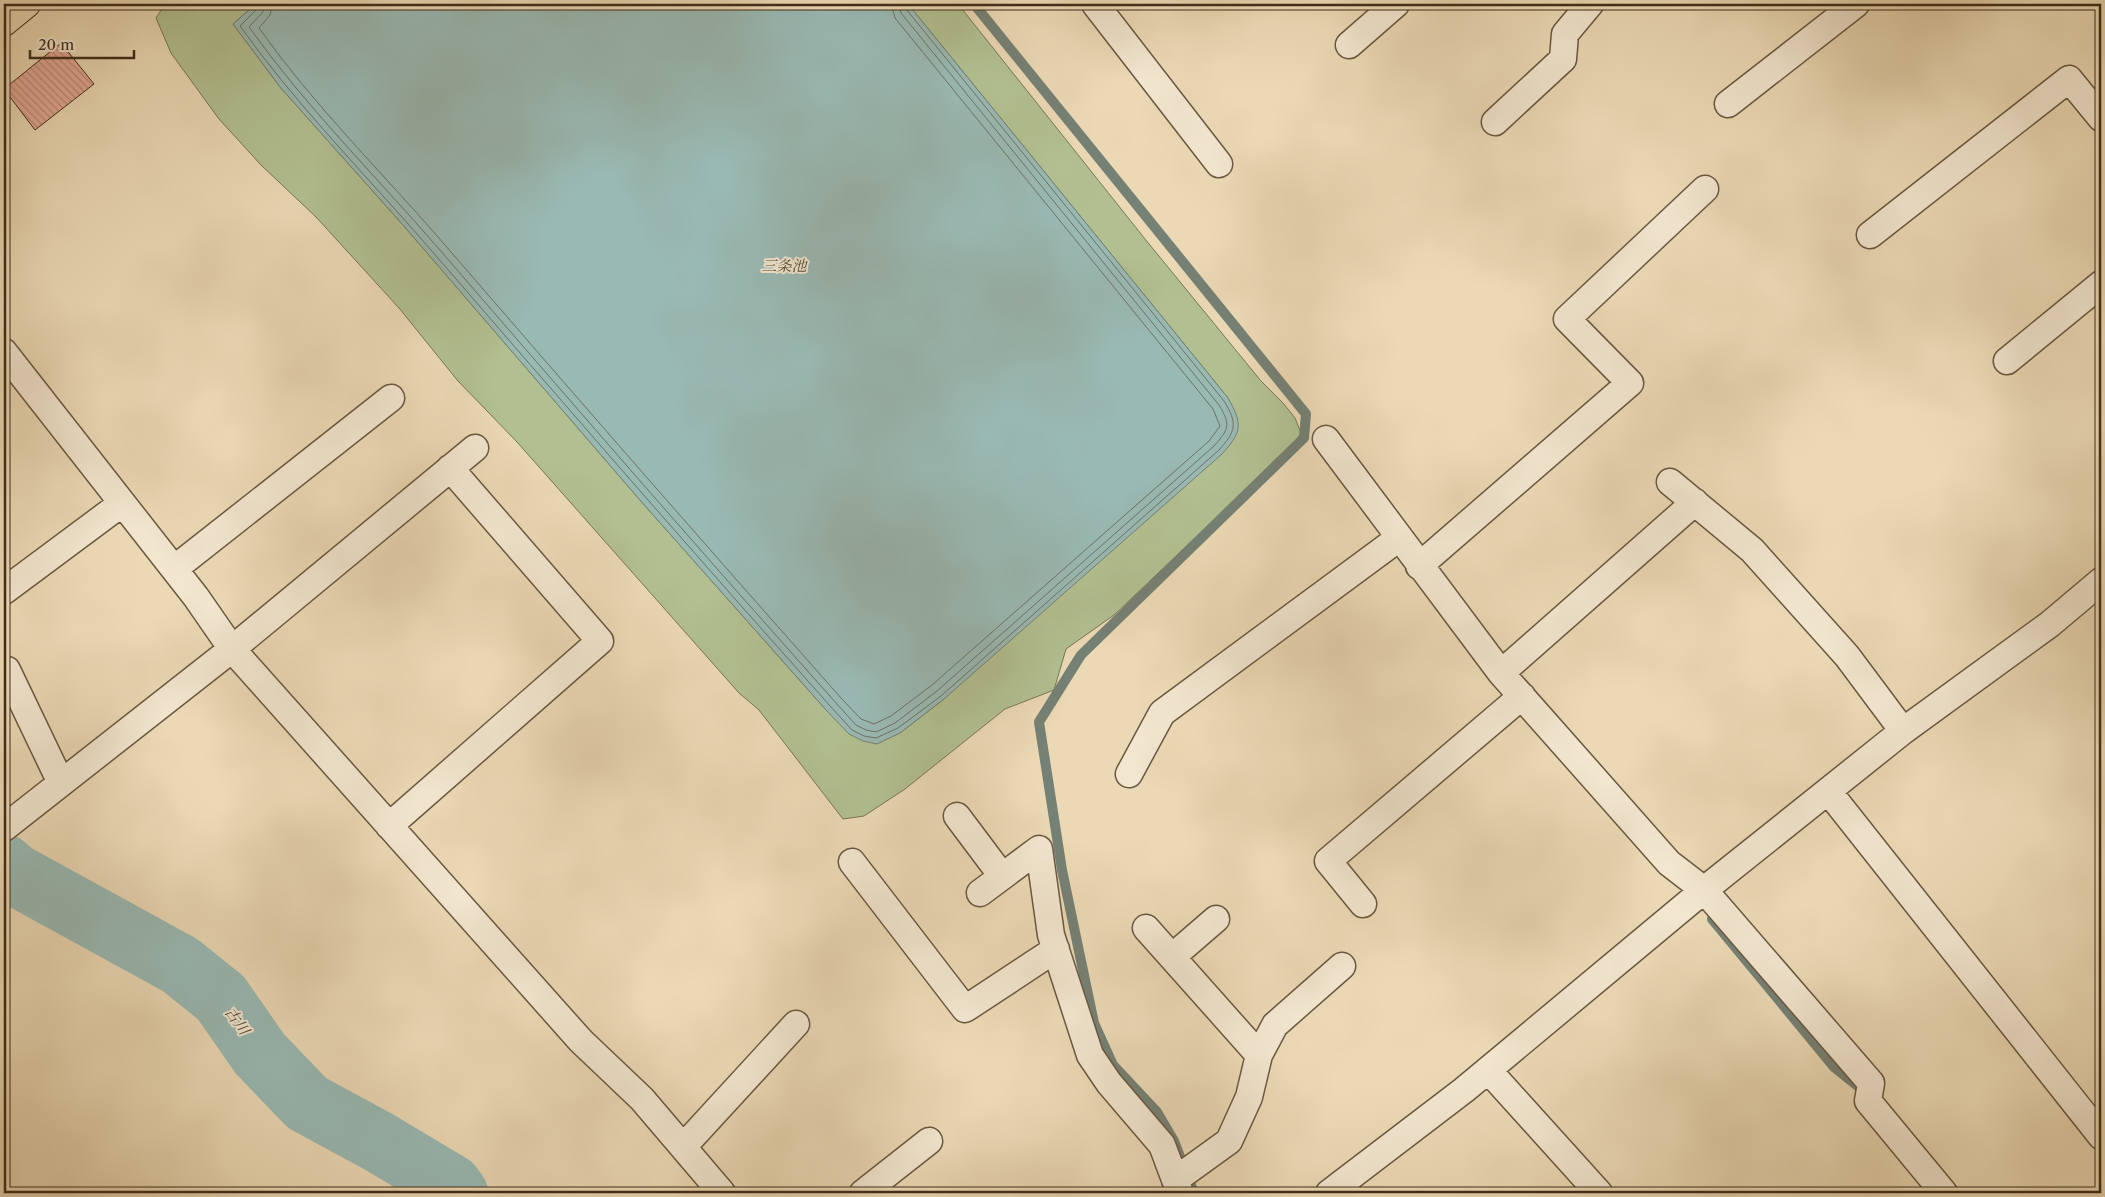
<svg xmlns="http://www.w3.org/2000/svg" width="2105" height="1197" font-family="'Libre Caslon Text','Noto Serif JP',serif">
<style>
.green{fill:#b2c091;stroke:#787655}
.water{fill:#99b9b3;stroke:#758175}
.lines{fill:none;stroke-linecap:round;stroke-linejoin:round}
.shore{stroke:#6c7366;stroke-width:1}
.stream{stroke:#758175;stroke-width:10}
.river{stroke:#99b9b3;stroke-width:62}
.building{fill:url(#building-back-hatch);stroke:#3f2d19}
.minor-casing{stroke:#6a5840;stroke-width:29}
.trunk-casing{stroke:#3f2d19;stroke-width:30}
.minor{stroke:#f2e6cf;stroke-width:26}
.trunk{stroke:#ebd9b5;stroke-width:28}
.labels{text-anchor:middle;stroke-width:4;stroke-linejoin:round;paint-order:stroke}
.water-label{font-size:15px;font-style:italic;fill:#514938;stroke:#f2e6cf}
</style>
<defs>
<pattern id="building-back-hatch" width="6" height="6" patternUnits="userSpaceOnUse" patternTransform="scale(1.25)"><rect width="6" height="6" fill="#e3a995"/><path d="M-1 5l2 2M0 0l6 6M5-1l2 2" fill="none" stroke="#b98a79"/></pattern>
</defs>
<rect width="100%" height="100%" fill="#ebd9b5"/>
<filter id="stains"><feTurbulence type="fractalNoise" baseFrequency=".004" numOctaves="4"/><feColorMatrix values="0 0 0 0 .2 0 0 0 0 .09 0 0 0 0 .02 0 0 0 .5 -.17"/></filter>
<radialGradient id="worn" r=".72"><stop offset=".6" stop-color="#630" stop-opacity="0"/><stop offset="1" stop-color="#630" stop-opacity=".3"/></radialGradient>
<path class="green" d="M165 4H256L233 24 280 87 403 225 639 499 827 711 877 743 900 733 944 699 1228 398 908 4H958L1145 239 1261 381 1283 403 1295 418 1301 433 1293 445 1114 615 1066 649 1054 690 1005 709 905 789 864 816 843 819 759 710 739 693 517 442 458 381 399 308 316 217 261 165 219 119 171 53 156 18Z"/>
<path class="water" d="M256 4H908L1228 398C1243 424 1242 432 1222 454L944 699 900 733 877 744 863 741 849 734 827 711 639 499 403 225 280 87 233 24Z"/>
<g class="lines">
<path class="shore" d="M259 4 257 9 240 26C297 106 367 176 431 250 563 403 696 556 831 707L852 730 864 736 876 738 898 728 941 696 1219 450C1236 431 1238 424 1224 401L906 9 905 4
M265 4 263 12 249 27C305 106 375 175 439 249 570 401 702 553 836 703L856 725 866 730 876 732 895 723 937 691 1214 446C1229 429 1231 425 1219 405L901 13 899 4
M273 4 270 15 259 28C314 106 383 173 445 245 576 397 708 548 841 698L861 719 874 724 891 716 932 685 1209 441 1220 426 1213 409 895 18 891 4"/>
<path class="stream" d="M974 4 1306 414 1304 438 1081 655 1039 722 1062 870 1094 1023 1113 1065 1157 1112 1174 1141 1194 1193
M1712 919 1834 1067 1864 1091"/>
<path class="river" d="M4 865 14 874 180 965 221 998 260 1054 307 1103 379 1142 451 1185 457 1193"/>
</g>
<path class="building" d="M61 43 94 84 35 130 4 89Z"/>
<g class="lines">
<g class="minor-casing">
<path id="minor" d="M1095 4 1219 164
M1349 45 1396 4
M1728 104 1856 4
M1495 122 1563 59 1565 34 1590 4
M1870 235 2069 79 2101 118
M4 352 196 597 232 649 581 1041 642 1099 722 1193
M2007 361 2101 284
M1326 439 1501 673 1669 863 1704 890 1871 1083 1868 1101 1944 1193
M1670 482 1752 550 1847 656 1903 731
M1419 566 1630 383 1567 319 1705 189
M174 569 391 398
M4 591 121 504
M7 670 61 783
M1501 673 1695 502
M1129 774 1162 713 1399 538
M1828 791 2101 1136
M957 816 1002 876
M389 826 600 641 450 468
M4 828 232 649 475 448
M852 862 965 1009 1056 949
M980 893 1039 849 1051 935 1090 1055 1109 1083 1162 1145 1180 1193
M1363 904 1328 861 1522 696
M1146 928 1259 1055
M1172 957 1216 919
M1488 1070 1599 1193
M683 1147 796 1024
M1175 1180 1229 1141 1249 1097 1259 1055 1275 1025 1342 966
M863 1193 929 1141
M1329 1193 1464 1090 1704 890 1903 731 2050 624 2101 581"/>
</g>
<g class="trunk-casing">
<path id="trunk" d="M4 22 26 4"/>
</g>
<use href="#minor" class="minor"/>
<use href="#trunk" class="trunk"/>
</g>
<g class="labels">
<g class="water-label">
<text x="784" y="271">三条池</text>
<text transform="translate(237 1021) rotate(55)" y="5">古川</text>
</g>
</g>
<rect width="2105" height="1197" fill="none" stroke="#ebd9b5" stroke-width="20"/>
<rect x="5" y="5" width="2095" height="1187" fill="none" stroke="#3f2d19" stroke-width="2.5"/>
<rect x="10" y="10" width="2085" height="1177" fill="none" stroke="#3f2d19"/>
<path d="M30 50v8h104v-8" fill="none" stroke="#3f2d19" stroke-width="2.5"/>
<text x="38" y="50" font-size="15" fill="#3f2d19" stroke="#f2e6cf" stroke-width="4" paint-order="stroke">20 m</text>
<rect width="100%" height="100%" filter="url(#stains)"/>
<rect width="100%" height="100%" fill="url(#worn)"/>
</svg>
